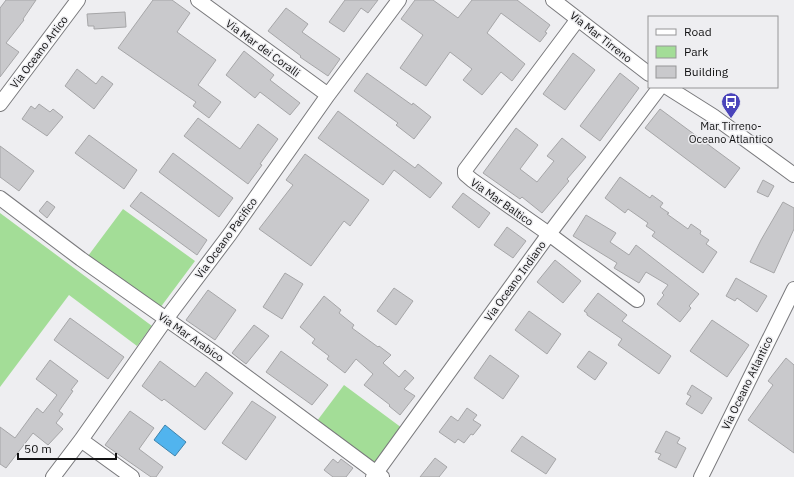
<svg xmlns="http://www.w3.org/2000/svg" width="794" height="477" font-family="'IBM Plex Sans',sans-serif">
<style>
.green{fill:#a3dd97}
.water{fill:#51b4ee;stroke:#3e83ac}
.building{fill:#c9c9cc;stroke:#a6a6a8}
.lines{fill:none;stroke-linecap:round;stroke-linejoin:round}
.minor-casing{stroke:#79797c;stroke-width:16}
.minor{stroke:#fff;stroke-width:14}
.labels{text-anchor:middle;stroke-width:3;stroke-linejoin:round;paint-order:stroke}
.street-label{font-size:11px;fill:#121213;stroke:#eeeef1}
.poi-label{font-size:11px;fill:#121213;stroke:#eeeef1}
</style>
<rect width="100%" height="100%" fill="#eeeef1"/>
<path class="green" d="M123 209 195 261 160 308 88 256Z
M0 213 152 326 137 346 69 295 0 387Z
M344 385 402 428 376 464 317 421Z"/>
<path class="water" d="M165 425 186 442 175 456 154 440Z"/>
<path class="building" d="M6 0H36L23 19 24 20 6 43 19 52 0 77V8Z
M153 0H172L190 13 177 32 216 60 198 85 221 102 209 118 193 106 196 102 118 48Z
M345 0H378L368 13 361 8 344 32 329 22Z
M415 0H433L458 18 472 0H517L550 25 545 32 547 33 540 42 501 13 487 33 525 64 512 81 501 72 482 95 463 80 472 69 450 52 426 86 400 68 423 35 401 19Z
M286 8 308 24 302 32 340 59 328 76 300 57 301 56 268 31Z
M125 12 126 27 94 29V26H88L87 14Z
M244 51 274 75 270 80 300 103 290 115 260 92 255 98 226 75Z
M573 53 595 70 565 110 543 94Z
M77 69 96 84 102 76 113 84 94 109 65 86Z
M367 73 412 105 413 103 431 117 414 139 396 125 398 123 354 91Z
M620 73 639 88 600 141 580 126Z
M39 104 50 112 53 109 63 117 47 136 22 119 31 106 35 109Z
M660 109 740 168 725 188 645 128Z
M338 111 415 168 418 164 442 183 430 198 394 170 383 185 318 138Z
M198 118 240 149 258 124 278 139 260 164 262 165 248 184 184 136Z
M516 128 538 145 520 169 537 182 554 161 547 156 562 138 586 157 567 179 569 181 542 213 522 197 520 199 483 173Z
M89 135 137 170 124 189 75 153Z
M0 146 34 171 19 191 0 177Z
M173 153 233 198 219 217 159 172Z
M305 154 369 200 350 226 344 221 311 266 259 229 293 185 286 180Z
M620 177 650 198 652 195 663 203 660 207 669 213 667 214 688 229 691 224 701 231 700 234 709 240 706 244 717 252 703 273 652 236 655 232 646 226 648 223 628 209 625 213 605 198Z
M763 180 774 186 768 197 757 192Z
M141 192 207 240 197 255 130 206Z
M463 193 490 213 479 228 452 207Z
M47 201 55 207 47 218 39 211Z
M783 202 794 208V229L774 273 750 262 761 240Z
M586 215 616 233 610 242 629 255 636 245 699 294 689 306 691 308 680 322 657 304 664 295 662 293 668 285 646 272 639 283 614 268 617 263 573 236Z
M507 227 526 241 513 258 494 245Z
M555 260 581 281 563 303 537 282Z
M285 273 303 284 282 319 263 307Z
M736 278 767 296 757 312 737 298 735 301 726 296Z
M394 288 413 301 396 325 377 311Z
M208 290 236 310 215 340 186 320Z
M598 293 627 315 622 321 671 356 659 374 618 345 622 339 587 315V313L584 311Z
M324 296 341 310 339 313 354 325 352 328 378 347 379 346 391 355 383 363 399 377 405 370 414 378 404 389 415 396 400 415 389 406 390 405 364 385 373 374 356 359 345 373 327 359 329 356 312 343 315 339 300 327Z
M529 311 561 334 547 354 515 330Z
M70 318 124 357 108 379 54 340Z
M712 320 749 345 727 377 690 351Z
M254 325 269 336 246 364 232 353Z
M281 351 328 385 312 405 266 372Z
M589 351 607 363 595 380 577 367Z
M490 355 519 376 503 399 474 378Z
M786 358 794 365V453L748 420 773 385 768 381Z
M50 360 78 381 71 390 73 391 59 411 63 414 56 423 63 429 48 445 33 433 6 468 0 464V427L15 438 37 408 43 413 57 395 36 379Z
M160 361 195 387 206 372 233 393 205 430 164 399 162 401 142 386Z
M692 385 712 398 702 414 686 404 691 396 687 394Z
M252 401 276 417 246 460 222 443Z
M467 408 477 415 473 420 481 425 473 435 471 434 464 443 458 439 455 443 439 432 451 416 458 421Z
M130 411 154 428 139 449 163 467 156 477H151L105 445Z
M666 431 680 438 677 443 686 448 676 468 658 459 661 454 655 452Z
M522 436 556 459 546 474 511 451Z
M435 458 447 467 439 477H420Z
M333 459 338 463 341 459 353 468 346 477H333L324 470Z"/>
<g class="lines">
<g class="minor-casing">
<path id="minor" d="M198 0 328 95
M553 0 649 74
M578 19 468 166 465 170V174L472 180 549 234 637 300
M667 87 713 116 794 175
M0 104 78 0
M0 198 81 259 216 354 382 477
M81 440 132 477
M53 477 81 440 166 319 230 234 328 95 399 0
M373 477 549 234 660 87
M701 477 794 289"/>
</g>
<use href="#minor" class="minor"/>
</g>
<defs>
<g id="bus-pin" transform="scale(1)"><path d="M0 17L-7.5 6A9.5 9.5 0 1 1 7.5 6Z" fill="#4a44bb" stroke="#eeeef1"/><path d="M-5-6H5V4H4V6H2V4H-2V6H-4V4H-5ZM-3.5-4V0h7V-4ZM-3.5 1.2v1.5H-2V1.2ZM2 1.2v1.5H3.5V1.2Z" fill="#fff"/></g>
</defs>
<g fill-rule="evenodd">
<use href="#bus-pin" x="731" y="102"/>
</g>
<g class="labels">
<g class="street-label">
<text transform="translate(601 37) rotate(38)" y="4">Via Mar Tirreno</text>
<text transform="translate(263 48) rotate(36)" y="4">Via Mar dei Coralli</text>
<text transform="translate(39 52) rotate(-53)" y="4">Via Oceano Artico</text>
<text transform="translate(502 202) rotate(35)" y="4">Via Mar Baltico</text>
<text transform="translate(226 238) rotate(-54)" y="4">Via Oceano Pacifico</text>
<text transform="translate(515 281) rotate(-54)" y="4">Via Oceano Indiano</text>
<text transform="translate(191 337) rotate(35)" y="4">Via Mar Arabico</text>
<text transform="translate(747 383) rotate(-64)" y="4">Via Oceano Atlantico</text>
</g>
<g class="poi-label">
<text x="731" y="130">Mar Tirreno-<tspan x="731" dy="13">Oceano Atlantico</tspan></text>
</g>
</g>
<rect x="648" y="16" width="130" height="72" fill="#eeeef1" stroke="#969698"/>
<rect x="656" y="29" width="20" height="6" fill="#ffffff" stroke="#969698"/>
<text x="684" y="36" font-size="12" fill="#121213">Road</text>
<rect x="656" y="46" width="20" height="12" fill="#a3dd97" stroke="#969698"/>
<text x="684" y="56" font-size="12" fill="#121213">Park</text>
<rect x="656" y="66" width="20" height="12" fill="#c9c9cc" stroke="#969698"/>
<text x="684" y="76" font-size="12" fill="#121213">Building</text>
<path d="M18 453v6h98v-6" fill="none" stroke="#121213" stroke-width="2"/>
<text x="24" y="453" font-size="12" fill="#121213" stroke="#eeeef1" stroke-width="3" paint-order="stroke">50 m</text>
</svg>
